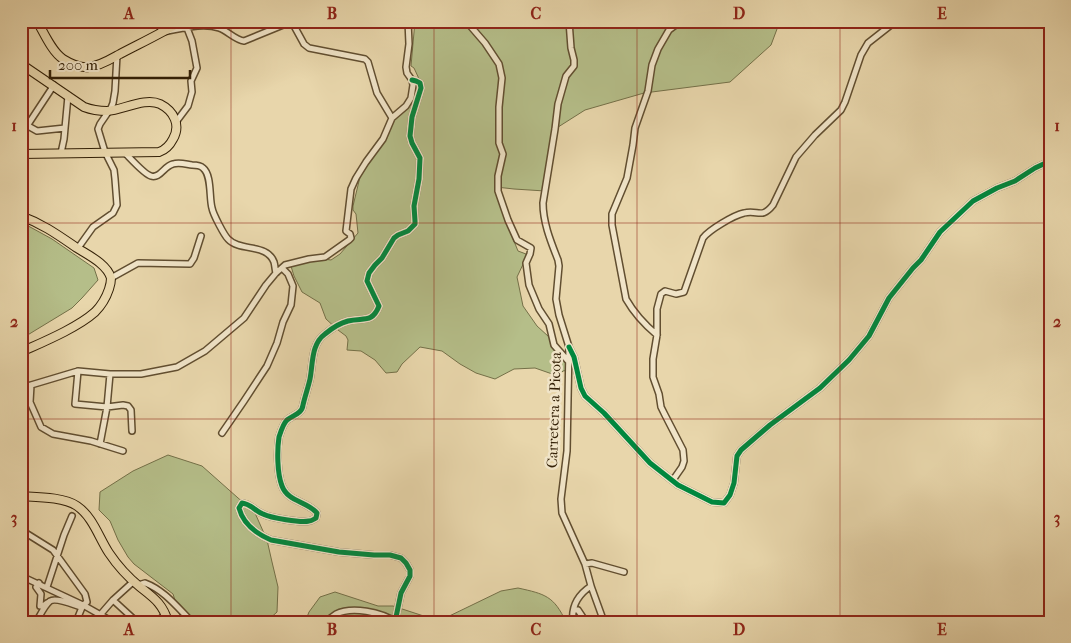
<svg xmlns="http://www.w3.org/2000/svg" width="1071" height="643" font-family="'IM FELL French Canon',serif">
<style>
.green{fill:#b5be89;stroke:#747048}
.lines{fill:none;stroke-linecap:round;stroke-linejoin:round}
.minor-casing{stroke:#614e30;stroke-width:8}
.trunk-casing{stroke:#342107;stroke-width:10}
.minor{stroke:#f0e4c8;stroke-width:5}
.trunk{stroke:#e8d6ab;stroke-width:8}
.cycleway-casing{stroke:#f0e4c8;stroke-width:8}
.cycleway{stroke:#00873e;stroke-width:5}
.grid{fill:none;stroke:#8f2418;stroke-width:1;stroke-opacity:0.55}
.labels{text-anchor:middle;stroke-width:5;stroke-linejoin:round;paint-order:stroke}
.street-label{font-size:15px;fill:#342107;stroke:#f0e4c8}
.neatline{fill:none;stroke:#8f2418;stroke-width:2}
.grid-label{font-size:16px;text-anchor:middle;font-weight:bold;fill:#8f2418}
</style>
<rect width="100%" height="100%" fill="#e8d6ab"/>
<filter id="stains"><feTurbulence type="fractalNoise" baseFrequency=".004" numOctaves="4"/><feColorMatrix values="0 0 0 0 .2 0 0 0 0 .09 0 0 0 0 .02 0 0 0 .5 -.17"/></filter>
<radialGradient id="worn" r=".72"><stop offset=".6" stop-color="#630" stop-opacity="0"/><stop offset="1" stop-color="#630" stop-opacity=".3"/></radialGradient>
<path class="green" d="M415 21H780L771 45 730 82 644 93 585 110 555 129 545 191 514 189 496 187 503 214 518 251 526 254V258L517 277 523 306 537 326 560 347 569 362V370L563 371 558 376 535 368 514 369 495 379 476 373 460 364 442 351 420 347 402 364 397 372 386 373 375 360 361 351 347 350 348 340 346 336 338 330 326 319 320 303 302 292 294 276 290 263 316 258 331 260 340 254 358 233 356 214 353 210V206L360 177 374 152 395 116 418 93 420 81 414 68 411 66Z
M21 222 52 239 94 268 98 280 82 298 72 308 21 339Z
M168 455 202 466 255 513 267 540 272 562 278 587 277 612 266 622H182L173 594 134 564 128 557 118 540 110 521 99 510 100 492 133 471Z
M518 588C545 594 554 596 566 622H305L309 612 320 597 335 592 378 606H393L439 621 501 591Z"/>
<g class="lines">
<g class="minor-casing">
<path id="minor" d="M156 21 163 32C181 29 202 22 219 28 228 31 235 40 244 41L288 23 293 24 304 44 309 48 365 59 368 62 377 93 392 118
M466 21 485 43 499 64 502 78 499 107V143L503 154 498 176V191L508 220 517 240 531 248 530 254 526 263 529 285 539 309 549 324 554 345 569 362
M569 21 571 48 574 60V66L566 76 558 104 555 129 543 203C543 223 551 242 558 260L559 266 556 299 559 315 569 347 567 451 561 499 562 513 585 564 591 586 604 622
M21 75 26 67
M21 122 37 131 65 128
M176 122 188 106 192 92 191 81 197 68 192 41 187 28
M27 126 54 85
M61 153 64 139 68 96
M125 153C130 158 145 175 151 176 160 179 164 166 173 164 179 162 185 164 192 165 195 165 200 165 203 168 212 175 209 198 212 208 213 214 224 235 228 239 240 252 267 243 274 262 275 265 275 270 276 273
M78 248 93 227 113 213 117 205 115 179 114 170 105 152 98 129 100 124 111 108 113 103 115 91 117 55
M111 278 138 263 190 264 194 258 201 236
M657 335C645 325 634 313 626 299L612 225V214L627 178 633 145 635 128 648 91 652 65 658 49 669 30 681 21
M569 347 574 357 581 388 585 396 604 413 650 463 678 485 712 502 724 503 730 495 734 483 737 456 741 450 770 425 820 388 849 360 869 336 889 298 913 268 921 260 940 232 973 201 997 188 1015 181 1035 168 1050 161
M78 371 75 404 107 407 123 405 128 406 131 410 132 431
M31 385 30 402 41 427 53 434 91 441 123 451
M21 388 78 371 110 374H141L177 367 205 351 244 318 266 285 276 273 285 265 309 259 325 257 349 240 351 238 350 234 346 231 351 189 356 178 366 162 383 139 392 118 406 106 411 98 413 85 412 80 407 73 406 67 409 44 408 21
M222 433 244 401 267 366 277 343 283 322 291 305 293 286 288 274 282 268
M100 444 107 407 110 374
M673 480 682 467 684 461 683 450 665 415 661 407 659 394 653 377V359L657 335V309L661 294 665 291 676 294 684 292 703 238C709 230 734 215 744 213 758 209 761 220 773 205L796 157 815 135 841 110 845 102 861 55 868 43 896 21
M21 530 53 550 85 594 87 602 83 605 113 622
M585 564 592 563 624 572
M21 576 83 605 76 622
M39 583 36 587 41 594 40 606H43L47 603
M138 585 145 583C164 590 177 607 192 622
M47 587 64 535 72 516
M113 600 137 622
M574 609 578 610 586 622
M100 615 113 600 134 581
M36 622C40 616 44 606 50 601 56 597 74 605 81 607
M156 622 166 614
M326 622C329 619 333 616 336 614 352 606 381 612 396 622
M395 622 401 593 410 576V570L406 563 401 558 390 555H374L339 552 271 540C257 534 243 524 239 508L242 503C251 504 255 511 263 514 271 518 301 523 309 521 312 521 314 519 316 518L317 513C307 501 288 502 282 486 277 473 277 450 279 437 281 431 283 424 287 420 293 415 302 414 303 405 305 396 308 388 310 379 313 364 311 344 325 334 331 329 340 323 348 321 363 317 372 324 379 306L367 281 369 273 375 265 382 258 394 238 398 235 408 231 415 224V221L414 206 419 179 420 158 412 143 410 136 412 117 421 88 420 83 416 81 412 80
M573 622C571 606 579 594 591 586"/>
</g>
<g class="trunk-casing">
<path id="trunk" d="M37 21C44 33 52 52 63 59 71 64 80 68 89 67 100 66 111 59 120 54 141 43 162 33 182 21
M21 64 84 107C92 110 99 111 107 111 123 110 145 97 160 104 174 111 181 125 173 139 170 145 165 150 159 152L21 154
M21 216C43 224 58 235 77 248 88 255 107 264 111 278 111 282 110 286 109 289 106 298 101 306 95 312 77 328 43 342 21 352
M21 496C37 497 64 497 77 506 93 517 99 538 109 553 117 565 129 578 140 587 154 598 163 604 168 622"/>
</g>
<use href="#minor" class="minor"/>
<use href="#trunk" class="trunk"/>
<g class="cycleway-casing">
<path id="cycleway" d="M569 347 574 357 581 388 585 396 604 413 650 463 678 485 712 502 724 503 730 495 734 483 737 456 741 450 770 425 820 388 849 360 869 336 889 298 913 268 921 260 940 232 973 201 997 188 1015 181 1035 168 1050 161
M395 622 401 593 410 576V570L406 563 401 558 390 555H374L339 552 271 540C257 534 243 524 239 508L242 503C251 504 255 511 263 514 271 518 301 523 309 521 312 521 314 519 316 518L317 513C307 501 288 502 282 486 277 473 277 450 279 437 281 431 283 424 287 420 293 415 302 414 303 405 305 396 308 388 310 379 313 364 311 344 325 334 331 329 340 323 348 321 363 317 372 324 379 306L367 281 369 273 375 265 382 258 394 238 398 235 408 231 415 224V221L414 206 419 179 420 158 412 143 410 136 412 117 421 88 420 83 416 81 412 80"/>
</g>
<use href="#cycleway" class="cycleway"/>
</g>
<path class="grid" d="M231 21V622M434 21V622M637 21V622M840 21V622M21 223H1050M21 419H1050"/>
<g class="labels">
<g class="street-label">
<text transform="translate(554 410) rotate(-88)" y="5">Carretera a Picota</text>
</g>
</g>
<rect width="1071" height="643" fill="none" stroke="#e8d6ab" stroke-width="55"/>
<path d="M50 70v8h140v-8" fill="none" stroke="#342107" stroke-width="2.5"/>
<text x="58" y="70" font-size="15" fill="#342107" stroke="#f0e4c8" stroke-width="4" paint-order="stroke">200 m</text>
<rect x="28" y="28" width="1016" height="588" class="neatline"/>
<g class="grid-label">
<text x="129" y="19">A</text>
<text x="332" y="19">B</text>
<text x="536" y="19">C</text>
<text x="739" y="19">D</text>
<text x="942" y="19">E</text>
<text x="14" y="131">1</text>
<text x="1057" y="131">1</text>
<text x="14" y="327">2</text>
<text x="1057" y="327">2</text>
<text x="14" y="523">3</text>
<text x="1057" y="523">3</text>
<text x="129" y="635">A</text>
<text x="332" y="635">B</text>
<text x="536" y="635">C</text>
<text x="739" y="635">D</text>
<text x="942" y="635">E</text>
</g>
<rect width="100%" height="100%" filter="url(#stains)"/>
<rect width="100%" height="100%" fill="url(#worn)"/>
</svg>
